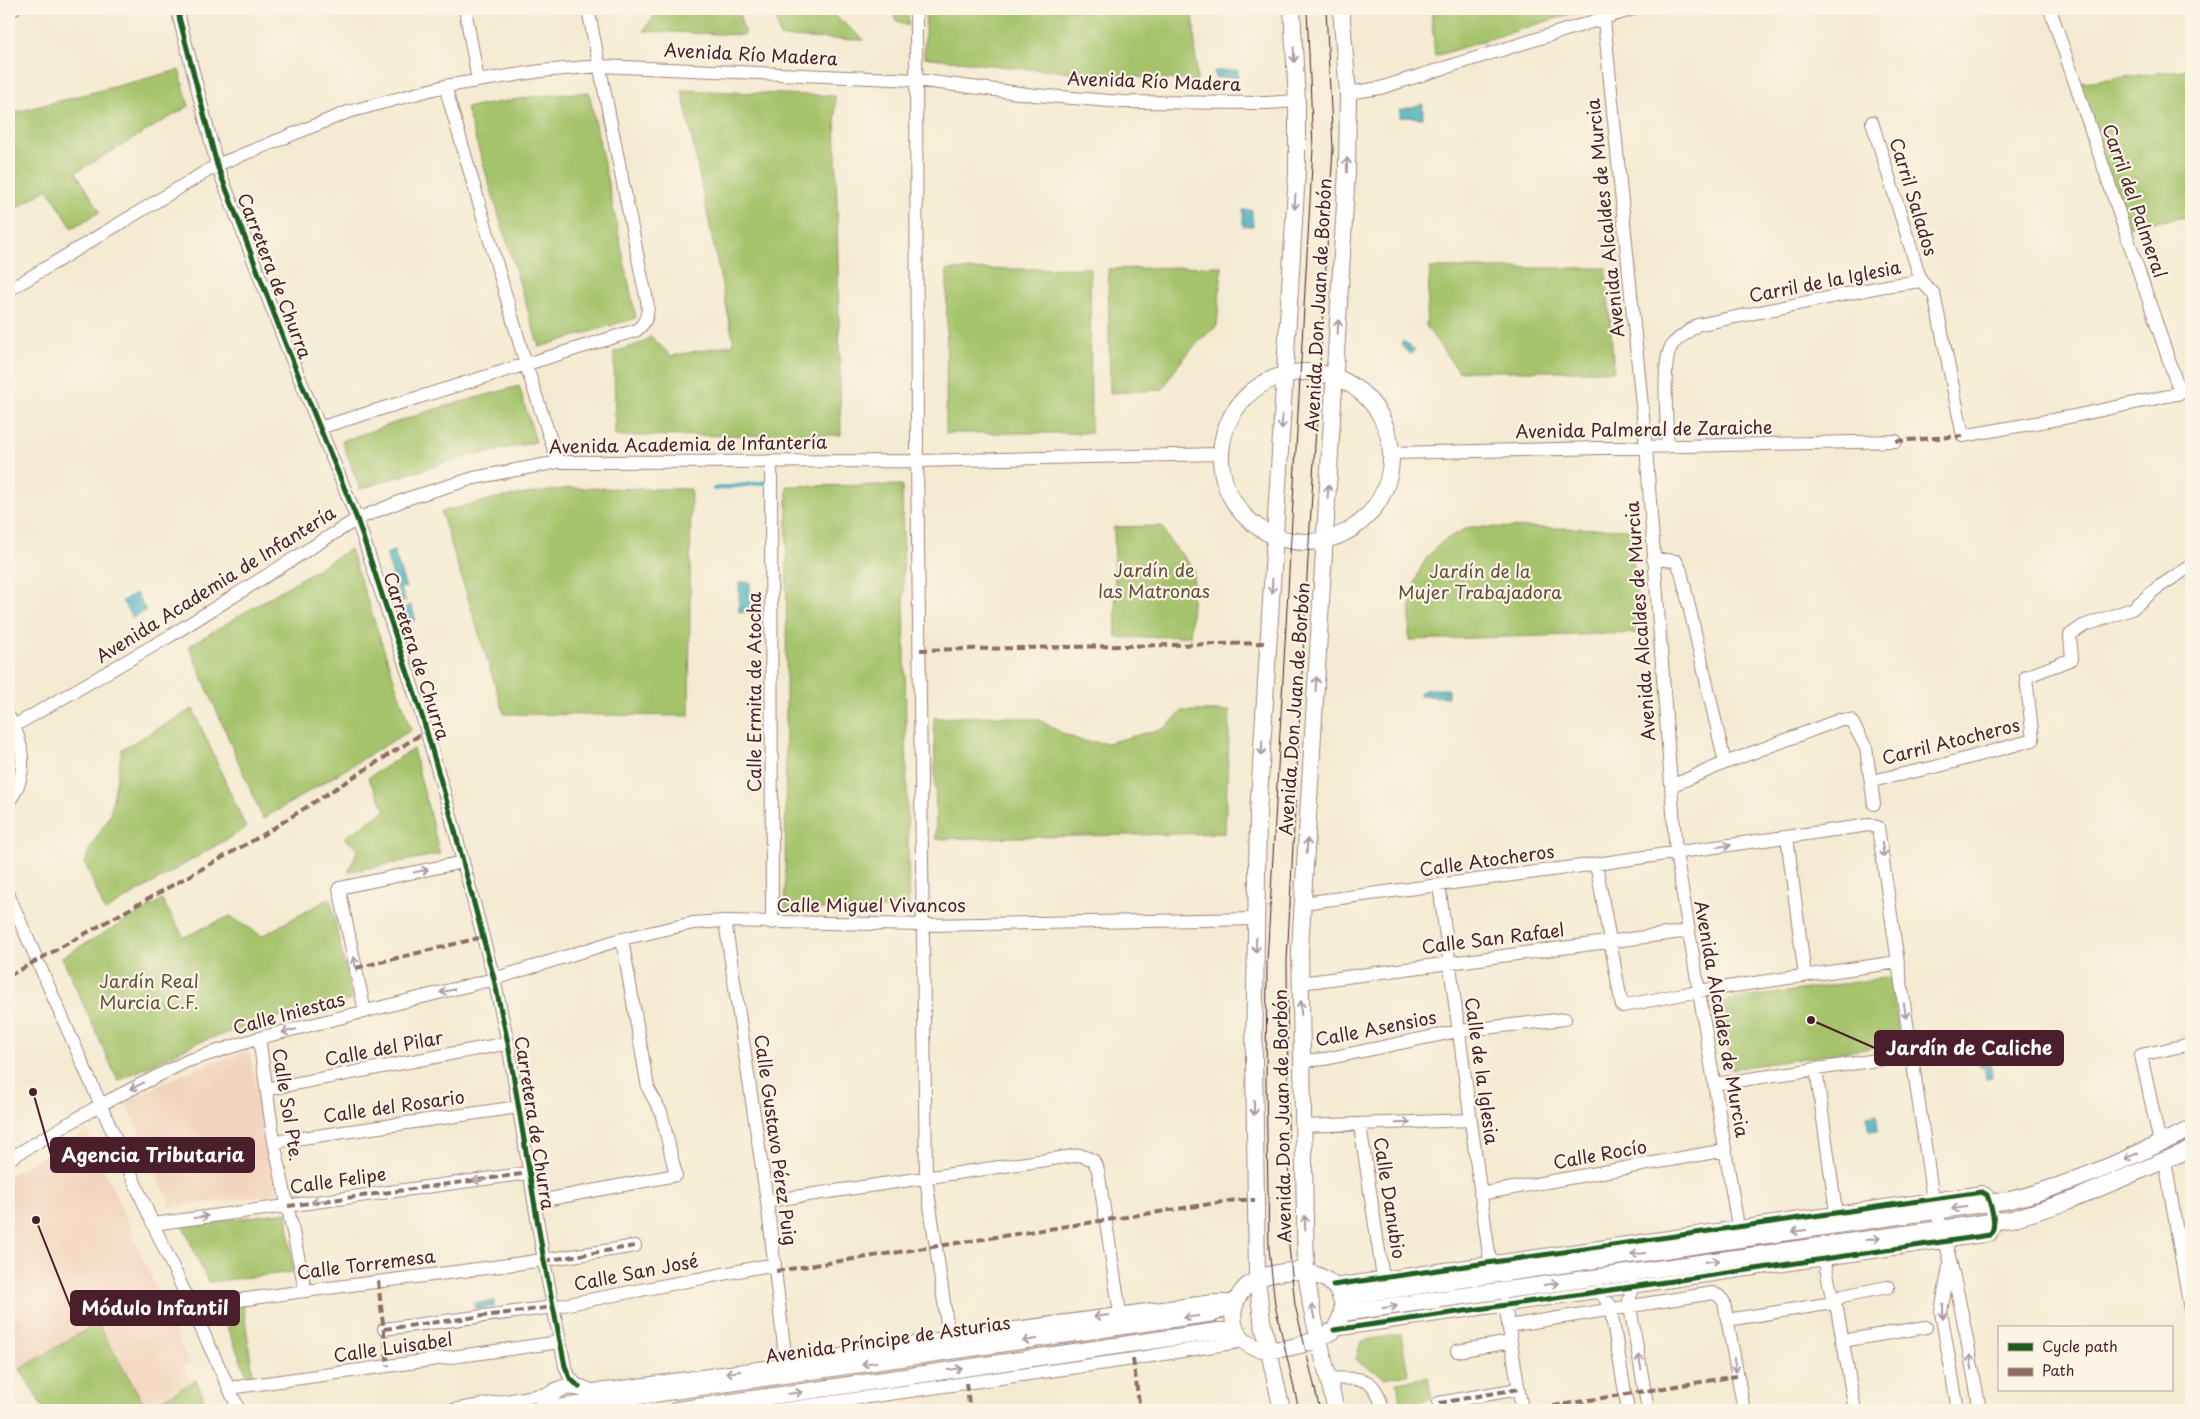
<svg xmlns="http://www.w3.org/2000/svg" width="2200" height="1419" font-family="'Playpen Sans',sans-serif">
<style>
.built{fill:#f2d4be}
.green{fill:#a4c36b;stroke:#77714b}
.water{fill:#3dadba;stroke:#446672}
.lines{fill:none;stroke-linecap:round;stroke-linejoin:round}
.stream{stroke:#3dadba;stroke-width:4}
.minor-casing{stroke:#9f847e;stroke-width:14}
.major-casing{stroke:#9f847e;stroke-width:18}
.minor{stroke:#fff;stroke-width:12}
.major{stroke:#fff;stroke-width:16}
.tram{stroke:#4a1f2b;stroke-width:1}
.quiet{stroke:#8d6e63;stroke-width:4;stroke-dasharray:8 4;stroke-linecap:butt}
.cycleway-casing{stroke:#fcf5e5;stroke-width:8}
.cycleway{stroke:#1b5e20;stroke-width:5}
.oneway{stroke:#ae9aa0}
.labels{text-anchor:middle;stroke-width:4.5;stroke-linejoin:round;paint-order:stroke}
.street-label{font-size:18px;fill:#4a1f2b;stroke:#fcf5e5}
.park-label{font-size:18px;fill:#65503e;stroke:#fcf5e5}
.leader{fill:none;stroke:#4a1f2b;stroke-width:2}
.callout-dot{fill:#4a1f2b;stroke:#fcf5e5;stroke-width:2}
.callout{fill:#4a1f2b;stroke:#4a1f2b;stroke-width:2}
.callout-label{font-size:19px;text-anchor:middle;font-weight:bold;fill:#fff}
</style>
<rect width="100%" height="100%" fill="#fcf5e5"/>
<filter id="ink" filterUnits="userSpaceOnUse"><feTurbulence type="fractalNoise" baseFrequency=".02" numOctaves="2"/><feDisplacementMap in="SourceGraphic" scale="10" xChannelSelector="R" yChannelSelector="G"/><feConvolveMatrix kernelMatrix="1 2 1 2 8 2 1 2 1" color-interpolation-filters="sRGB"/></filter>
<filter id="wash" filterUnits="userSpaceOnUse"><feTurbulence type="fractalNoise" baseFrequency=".0096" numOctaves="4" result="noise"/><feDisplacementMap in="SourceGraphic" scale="20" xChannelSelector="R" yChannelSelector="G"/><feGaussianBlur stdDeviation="1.12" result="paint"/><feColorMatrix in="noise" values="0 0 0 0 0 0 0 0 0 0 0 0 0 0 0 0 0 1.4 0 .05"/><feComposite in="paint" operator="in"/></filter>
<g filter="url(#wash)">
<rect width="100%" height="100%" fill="#f4ead1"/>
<path class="built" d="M249 1050 277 1194 171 1207 126 1101 194 1069Z
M87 1130 189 1363 183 1366 189 1379 195 1377 196 1380 145 1410H44L9 1350V1176Z"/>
<path class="green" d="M660 9H738L745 35 643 31Z
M774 9H827L864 40 780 37Z
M895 9H908V26L895 20Z
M926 9H1193L1197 81 1017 68 924 57Z
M1431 9H1586L1435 56Z
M2191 69V216L2124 227 2075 83Z
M179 70 189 106 76 172 100 212 72 228 48 189 9 213V114Z
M682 90 835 96 841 435 615 436 614 352 642 343 651 336 671 356 734 344Z
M589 92 636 318 539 347 466 108 531 97Z
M1222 266 1217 326C1193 345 1177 364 1162 390L1110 393 1108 269Z
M1090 268 1091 433H946L947 270Z
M1430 268H1606L1614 371H1458L1426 326Z
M519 386 536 442 457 459 360 489 342 441 432 410Z
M902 485 909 905 905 909H785L787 486Z
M570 488 691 489 689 716 504 714 441 512 496 498Z
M1162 526 1170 541 1194 569 1190 636 1116 638 1114 527Z
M1471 527 1630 529 1640 633 1409 640C1410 586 1415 548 1471 527Z
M350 549 411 730 263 819 189 646Z
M193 709 246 828 105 911 85 863 89 850 110 815 122 749Z
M1182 711H1230L1225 833 936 839 934 718 994 716 1038 719 1062 733 1082 741 1107 743 1165 728Z
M413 749 440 854 348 872 358 849 344 838 386 810 368 778Z
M330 898 352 1000 288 1014 196 1043 118 1081 62 957 162 900 184 937 230 916 262 936Z
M1891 977 1900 1044 1731 1069 1722 1001Z
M287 1212 293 1272 208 1282 183 1226Z
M243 1305 253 1375H247L219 1308Z
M97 1323 147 1409 196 1380 209 1410H44L20 1369Z
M1401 1334 1408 1374 1384 1378C1376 1369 1364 1369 1356 1359L1361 1341Z
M1428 1377 1432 1399 1401 1405 1397 1382Z"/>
<path class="water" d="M1238 70V77L1215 78 1214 71Z
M1423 104V118L1400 117V110Z
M1243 210H1252L1253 226H1243Z
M1403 341 1415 350 1410 355 1401 345Z
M394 551 406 588 400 587 406 601 401 602 386 554Z
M739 582H750V612H739Z
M136 593 146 610 132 618 122 601Z
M411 605 416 620 408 623 403 608Z
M1428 689H1448V697L1420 696V692Z
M1979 1058H1991L1992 1078 1986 1079 1984 1067H1980Z
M1877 1114 1878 1131 1870 1132 1867 1116Z
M494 1301V1307L475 1309 474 1303Z"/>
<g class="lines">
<path class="stream" d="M714 489 769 482"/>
</g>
</g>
<g filter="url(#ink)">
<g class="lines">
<g class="minor-casing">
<path id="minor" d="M179 9V17L217 165 286 345 357 519 423 719 452 820 494 979 508 1043 544 1261 565 1366 570 1378 579 1387
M465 9 478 80
M916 9 917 461 926 1178 949 1337
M1603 9 1646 447 1676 853 1738 1227
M2050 9 2180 393
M9 10 14 9
M445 86 526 365 558 462
M1348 93 1380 88 1633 9
M1872 122 1921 281
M9 290 217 165 348 112 445 86 541 71 600 66 916 80 1035 95 1122 102 1267 103 1297 101
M319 428 637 330C655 315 646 298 642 278L588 9
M1668 446C1667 426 1661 361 1672 345 1678 338 1689 331 1697 325L1885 286 1921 281 1934 294 1963 436 2069 417 2191 391
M1392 453 1896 441
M771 461 772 923
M1653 559 1676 561 1681 571 1725 763 1839 720H1851L1866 748 1874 804
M9 717C24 742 29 776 9 801
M14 726 170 636 357 519 409 498 474 478 558 462 917 461 1219 454
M1871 781 1935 767 2033 740 2026 677 2072 659 2070 635 2083 626 2132 609 2157 588 2191 566
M1671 786 1725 763
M1787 837 1805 976
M1596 864 1622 1006 1699 991 1898 962
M1439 885 1490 1262
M9 896 153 1224 239 1410
M1303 903 1596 864 1869 825 1878 827 1933 1199C1955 1268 1967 1339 1980 1410
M725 921 767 1201 786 1364
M1301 983 1689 931
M365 1012 339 888 463 862
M259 1038 274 1142 305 1289
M1301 1061 1325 1059 1458 1031 1565 1019
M1816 1069 1836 1212
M1715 1084 1911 1055
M267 1089 508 1043
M1360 1125 1383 1278
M1302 1126 1470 1120
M274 1142 519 1107
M2160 1143 2141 1055 2191 1044
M9 1159 100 1105 187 1061 259 1038 494 979 622 939 693 923 725 921 924 925 1256 919
M2165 1161 2191 1315
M1480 1194 1726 1150
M767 1201 1080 1155 1093 1160 1098 1170 1120 1313
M534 1202 676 1175 661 1112 648 1088 622 939
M153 1224 529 1173
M1824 1258 1833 1303 1837 1309 1855 1410
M1949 1266 1941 1312 1958 1410
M1333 1285 1982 1192 1987 1195C1991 1206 1998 1225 1990 1235L1334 1330
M1634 1285 1629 1301 1648 1410
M1599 1291 1610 1305 1628 1410
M1505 1304 1522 1410
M192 1307C340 1284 488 1271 635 1246
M1727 1320 1833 1303 1842 1296 1888 1287
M1508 1326 1713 1293 1719 1296 1724 1302 1744 1410
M384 1329 553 1307 775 1264
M1842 1341 1926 1327
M1457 1351 1511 1342
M1328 1378C1362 1380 1374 1373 1383 1410
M230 1388 560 1342
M583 1388 592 1390 616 1388 786 1364 949 1337 1213 1301H1236
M1439 1403 1518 1389
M453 1410 552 1393
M777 1410 1133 1359 1244 1341"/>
</g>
<g class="major-casing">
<path id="major" d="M1221 457a85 85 0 1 1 170 0a85 85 0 1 1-170 0Z
M1292 1271C1326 1270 1358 1295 1334 1330 1314 1343 1264 1361 1243 1340 1224 1320 1235 1289 1258 1279 1268 1274 1280 1272 1292 1271Z
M1340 1297 2010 1200C2073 1185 2133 1156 2191 1129
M1342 1313 2012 1219 2067 1202 2191 1149
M541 1410C551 1380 590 1379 602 1408
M542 1410 1214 1313 1236 1301
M677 1410 1218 1331H1237
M1282 1410 1262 1320 1257 1279 1254 1055 1258 815 1297 172V101L1292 9
M1336 1410 1312 1311 1306 1272 1300 949 1347 171 1348 93 1341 9"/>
</g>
<use href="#minor" class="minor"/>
<use href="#major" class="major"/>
<path class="tram" d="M1299 1410 1275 1305 1269 1248 1266 1082 1267 962 1313 148 1307 9
M1320 1410 1295 1305 1289 1246 1287 961 1307 576 1333 149 1326 9"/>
<path class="quiet" d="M1896 441 1963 436
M920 650 1268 643
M356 968 483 937
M9 976 261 836 426 731
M288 1206 529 1173
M544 1261 635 1246
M776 1271 1236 1200H1255
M378 1281 388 1366
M384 1329 553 1307
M1133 1359 1140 1410
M966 1383 970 1410
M1439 1403 1518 1389
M1529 1410 1737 1376"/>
<g class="cycleway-casing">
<path id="cycleway" d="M179 9V17L217 165 286 345 357 519 423 719 452 820 494 979 508 1043 544 1261 565 1366 570 1378 579 1387
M1333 1285 1982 1192 1987 1195C1991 1206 1998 1225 1990 1235L1334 1330"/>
</g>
<use href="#cycleway" class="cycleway"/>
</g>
<defs><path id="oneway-shaft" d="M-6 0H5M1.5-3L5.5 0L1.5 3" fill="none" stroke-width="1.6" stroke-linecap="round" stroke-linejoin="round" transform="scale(1.25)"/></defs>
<g class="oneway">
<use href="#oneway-shaft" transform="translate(1294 55) rotate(87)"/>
<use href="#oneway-shaft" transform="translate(1347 165) rotate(-89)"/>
<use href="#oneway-shaft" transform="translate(1295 202) rotate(93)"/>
<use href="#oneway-shaft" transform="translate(1338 327) rotate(-87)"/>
<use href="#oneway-shaft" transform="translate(1282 422) rotate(94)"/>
<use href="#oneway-shaft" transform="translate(1328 492) rotate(-87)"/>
<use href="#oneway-shaft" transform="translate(1272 586) rotate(93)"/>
<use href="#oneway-shaft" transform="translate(1316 684) rotate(-86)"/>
<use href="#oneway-shaft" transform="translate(1262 748) rotate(93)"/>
<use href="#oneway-shaft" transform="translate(1307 846) rotate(-87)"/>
<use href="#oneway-shaft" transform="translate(1724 846) rotate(-8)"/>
<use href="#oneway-shaft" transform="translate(1883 850) rotate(82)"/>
<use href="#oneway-shaft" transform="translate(421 871) rotate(-12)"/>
<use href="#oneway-shaft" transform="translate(1256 945) rotate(91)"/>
<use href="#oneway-shaft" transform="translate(355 964) rotate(-102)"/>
<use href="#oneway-shaft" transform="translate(447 991) rotate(166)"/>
<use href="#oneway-shaft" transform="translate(1301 1008) rotate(-91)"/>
<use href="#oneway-shaft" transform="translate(1905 1011) rotate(82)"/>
<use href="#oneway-shaft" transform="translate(289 1031) rotate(167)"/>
<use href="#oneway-shaft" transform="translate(137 1086) rotate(153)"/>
<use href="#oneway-shaft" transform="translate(1254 1108) rotate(90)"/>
<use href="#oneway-shaft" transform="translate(1403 1123) rotate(-2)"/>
<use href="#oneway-shaft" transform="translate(2131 1156) rotate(157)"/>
<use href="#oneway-shaft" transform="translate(480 1180) rotate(172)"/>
<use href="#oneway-shaft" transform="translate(319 1201) rotate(172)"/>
<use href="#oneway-shaft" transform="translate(1959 1208) rotate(172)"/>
<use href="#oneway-shaft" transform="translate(201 1217) rotate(-8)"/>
<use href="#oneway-shaft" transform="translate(1305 1223) rotate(-92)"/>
<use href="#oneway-shaft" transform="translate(1799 1231) rotate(172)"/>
<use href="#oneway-shaft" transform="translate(1873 1239) rotate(-8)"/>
<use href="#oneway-shaft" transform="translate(1638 1254) rotate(172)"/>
<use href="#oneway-shaft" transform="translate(1712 1261) rotate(-8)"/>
<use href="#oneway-shaft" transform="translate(1551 1284) rotate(-8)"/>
<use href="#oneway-shaft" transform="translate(1390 1307) rotate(-8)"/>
<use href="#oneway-shaft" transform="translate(1313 1312) rotate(-102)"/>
<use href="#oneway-shaft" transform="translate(1943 1312) rotate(91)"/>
<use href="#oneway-shaft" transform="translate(1101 1316) rotate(172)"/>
<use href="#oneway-shaft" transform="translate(1191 1317) rotate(172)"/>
<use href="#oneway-shaft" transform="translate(1030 1340) rotate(172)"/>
<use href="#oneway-shaft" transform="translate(1640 1362) rotate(-100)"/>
<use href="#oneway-shaft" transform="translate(1971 1362) rotate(-100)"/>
<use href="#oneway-shaft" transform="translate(869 1363) rotate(172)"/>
<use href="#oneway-shaft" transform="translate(1735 1365) rotate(80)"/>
<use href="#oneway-shaft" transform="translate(955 1369) rotate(-8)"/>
<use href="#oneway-shaft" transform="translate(733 1372) rotate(172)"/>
<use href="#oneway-shaft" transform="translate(795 1393) rotate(-8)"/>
</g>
</g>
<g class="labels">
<g class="street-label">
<text transform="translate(751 55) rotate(3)" y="6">Avenida Río Madera</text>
<text transform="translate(1154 82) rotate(2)" y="6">Avenida Río Madera</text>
<text transform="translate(1913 197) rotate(73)" y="6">Carril Salados</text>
<text transform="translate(2134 201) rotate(71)" y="6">Carril del Palmeral</text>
<text transform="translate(1606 218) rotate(-96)" y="6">Avenida Alcaldes de Murcia</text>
<text transform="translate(274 276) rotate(69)" y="6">Carretera de Churra</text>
<text transform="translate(1825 282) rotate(-11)" y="6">Carril de la Iglesia</text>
<text transform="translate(1319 305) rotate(-87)" y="6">Avenida Don Juan de Borbón</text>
<text transform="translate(1644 430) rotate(-1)" y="6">Avenida Palmeral de Zaraiche</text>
<text transform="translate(688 445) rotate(-1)" y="6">Avenida Academia de Infantería</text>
<text transform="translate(216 585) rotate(-32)" y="6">Avenida Academia de Infantería</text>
<text transform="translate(1641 621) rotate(-94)" y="6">Avenida Alcaldes de Murcia</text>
<text transform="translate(416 656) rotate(72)" y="6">Carretera de Churra</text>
<text transform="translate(755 692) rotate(-90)" y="6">Calle Ermita de Atocha</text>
<text transform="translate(1295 709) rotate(-86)" y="6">Avenida Don Juan de Borbón</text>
<text transform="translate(1951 742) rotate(-14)" y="6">Carril Atocheros</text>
<text transform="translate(1487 861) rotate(-8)" y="6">Calle Atocheros</text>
<text x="871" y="912">Calle Miguel Vivancos</text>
<text transform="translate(1493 939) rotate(-7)" y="6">Calle San Rafael</text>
<text transform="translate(289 1014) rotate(-15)" y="6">Calle Iniestas</text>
<text transform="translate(1721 1019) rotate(80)" y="6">Avenida Alcaldes de Murcia</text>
<text transform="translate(1376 1029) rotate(-11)" y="6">Calle Asensios</text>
<text transform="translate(384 1049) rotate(-11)" y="6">Calle del Pilar</text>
<text transform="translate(1481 1071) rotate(82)" y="6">Calle de la Iglesia</text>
<text transform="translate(287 1105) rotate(81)" y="6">Calle Sol Pte.</text>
<text transform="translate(394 1107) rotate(-8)" y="6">Calle del Rosario</text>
<text transform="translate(1283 1116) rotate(-91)" y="6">Avenida Don Juan de Borbón</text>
<text transform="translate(534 1123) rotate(81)" y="6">Carretera de Churra</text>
<text transform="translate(775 1140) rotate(82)" y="6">Calle Gustavo Pérez Puig</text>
<text transform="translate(1600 1155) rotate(-10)" y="6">Calle Rocío</text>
<text transform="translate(338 1181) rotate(-8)" y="6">Calle Felipe</text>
<text transform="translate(1389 1198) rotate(81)" y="6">Calle Danubio</text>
<text transform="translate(366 1265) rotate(-7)" y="6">Calle Torremesa</text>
<text transform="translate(636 1273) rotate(-11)" y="6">Calle San José</text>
<text transform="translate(888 1340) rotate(-8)" y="6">Avenida Príncipe de Asturias</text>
<text transform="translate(393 1348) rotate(-8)" y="6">Calle Luisabel</text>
</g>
<g class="park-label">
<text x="1154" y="577">Jardín de<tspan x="1154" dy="21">las Matronas</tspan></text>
<text x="1480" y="578">Jardín de la<tspan x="1480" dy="21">Mujer Trabajadora</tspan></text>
<text x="149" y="988">Jardín Real<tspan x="149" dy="21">Murcia C.F.</tspan></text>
</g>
</g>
<path class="leader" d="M1811 1020L1875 1048M33 1092L51 1155M36 1220L71 1308"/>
<g class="callout-dot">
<circle cx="1811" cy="1020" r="5"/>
<circle cx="33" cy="1092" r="5"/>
<circle cx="36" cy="1220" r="5"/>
</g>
<g class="callout">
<rect x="1875" y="1031" width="188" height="34" rx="5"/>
<rect x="51" y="1138" width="203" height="34" rx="5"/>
<rect x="71" y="1291" width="168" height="34" rx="5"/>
</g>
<g class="callout-label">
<text x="1969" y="1055">Jardín de Caliche</text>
<text x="153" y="1162">Agencia Tributaria</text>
<text x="155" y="1315">Módulo Infantil</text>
</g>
<rect width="2200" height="1419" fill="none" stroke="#fcf5e5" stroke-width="30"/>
<rect x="1998" y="1326" width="175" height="65" fill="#fcf5e5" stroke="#b59f9b"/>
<rect x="2008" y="1343" width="25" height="8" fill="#1b5e20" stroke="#b59f9b"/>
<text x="2042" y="1352" font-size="15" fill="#4a1f2b">Cycle path</text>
<rect x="2008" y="1368" width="25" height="8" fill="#8d6e63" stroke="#b59f9b"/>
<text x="2042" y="1376" font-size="15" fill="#4a1f2b">Path</text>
</svg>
